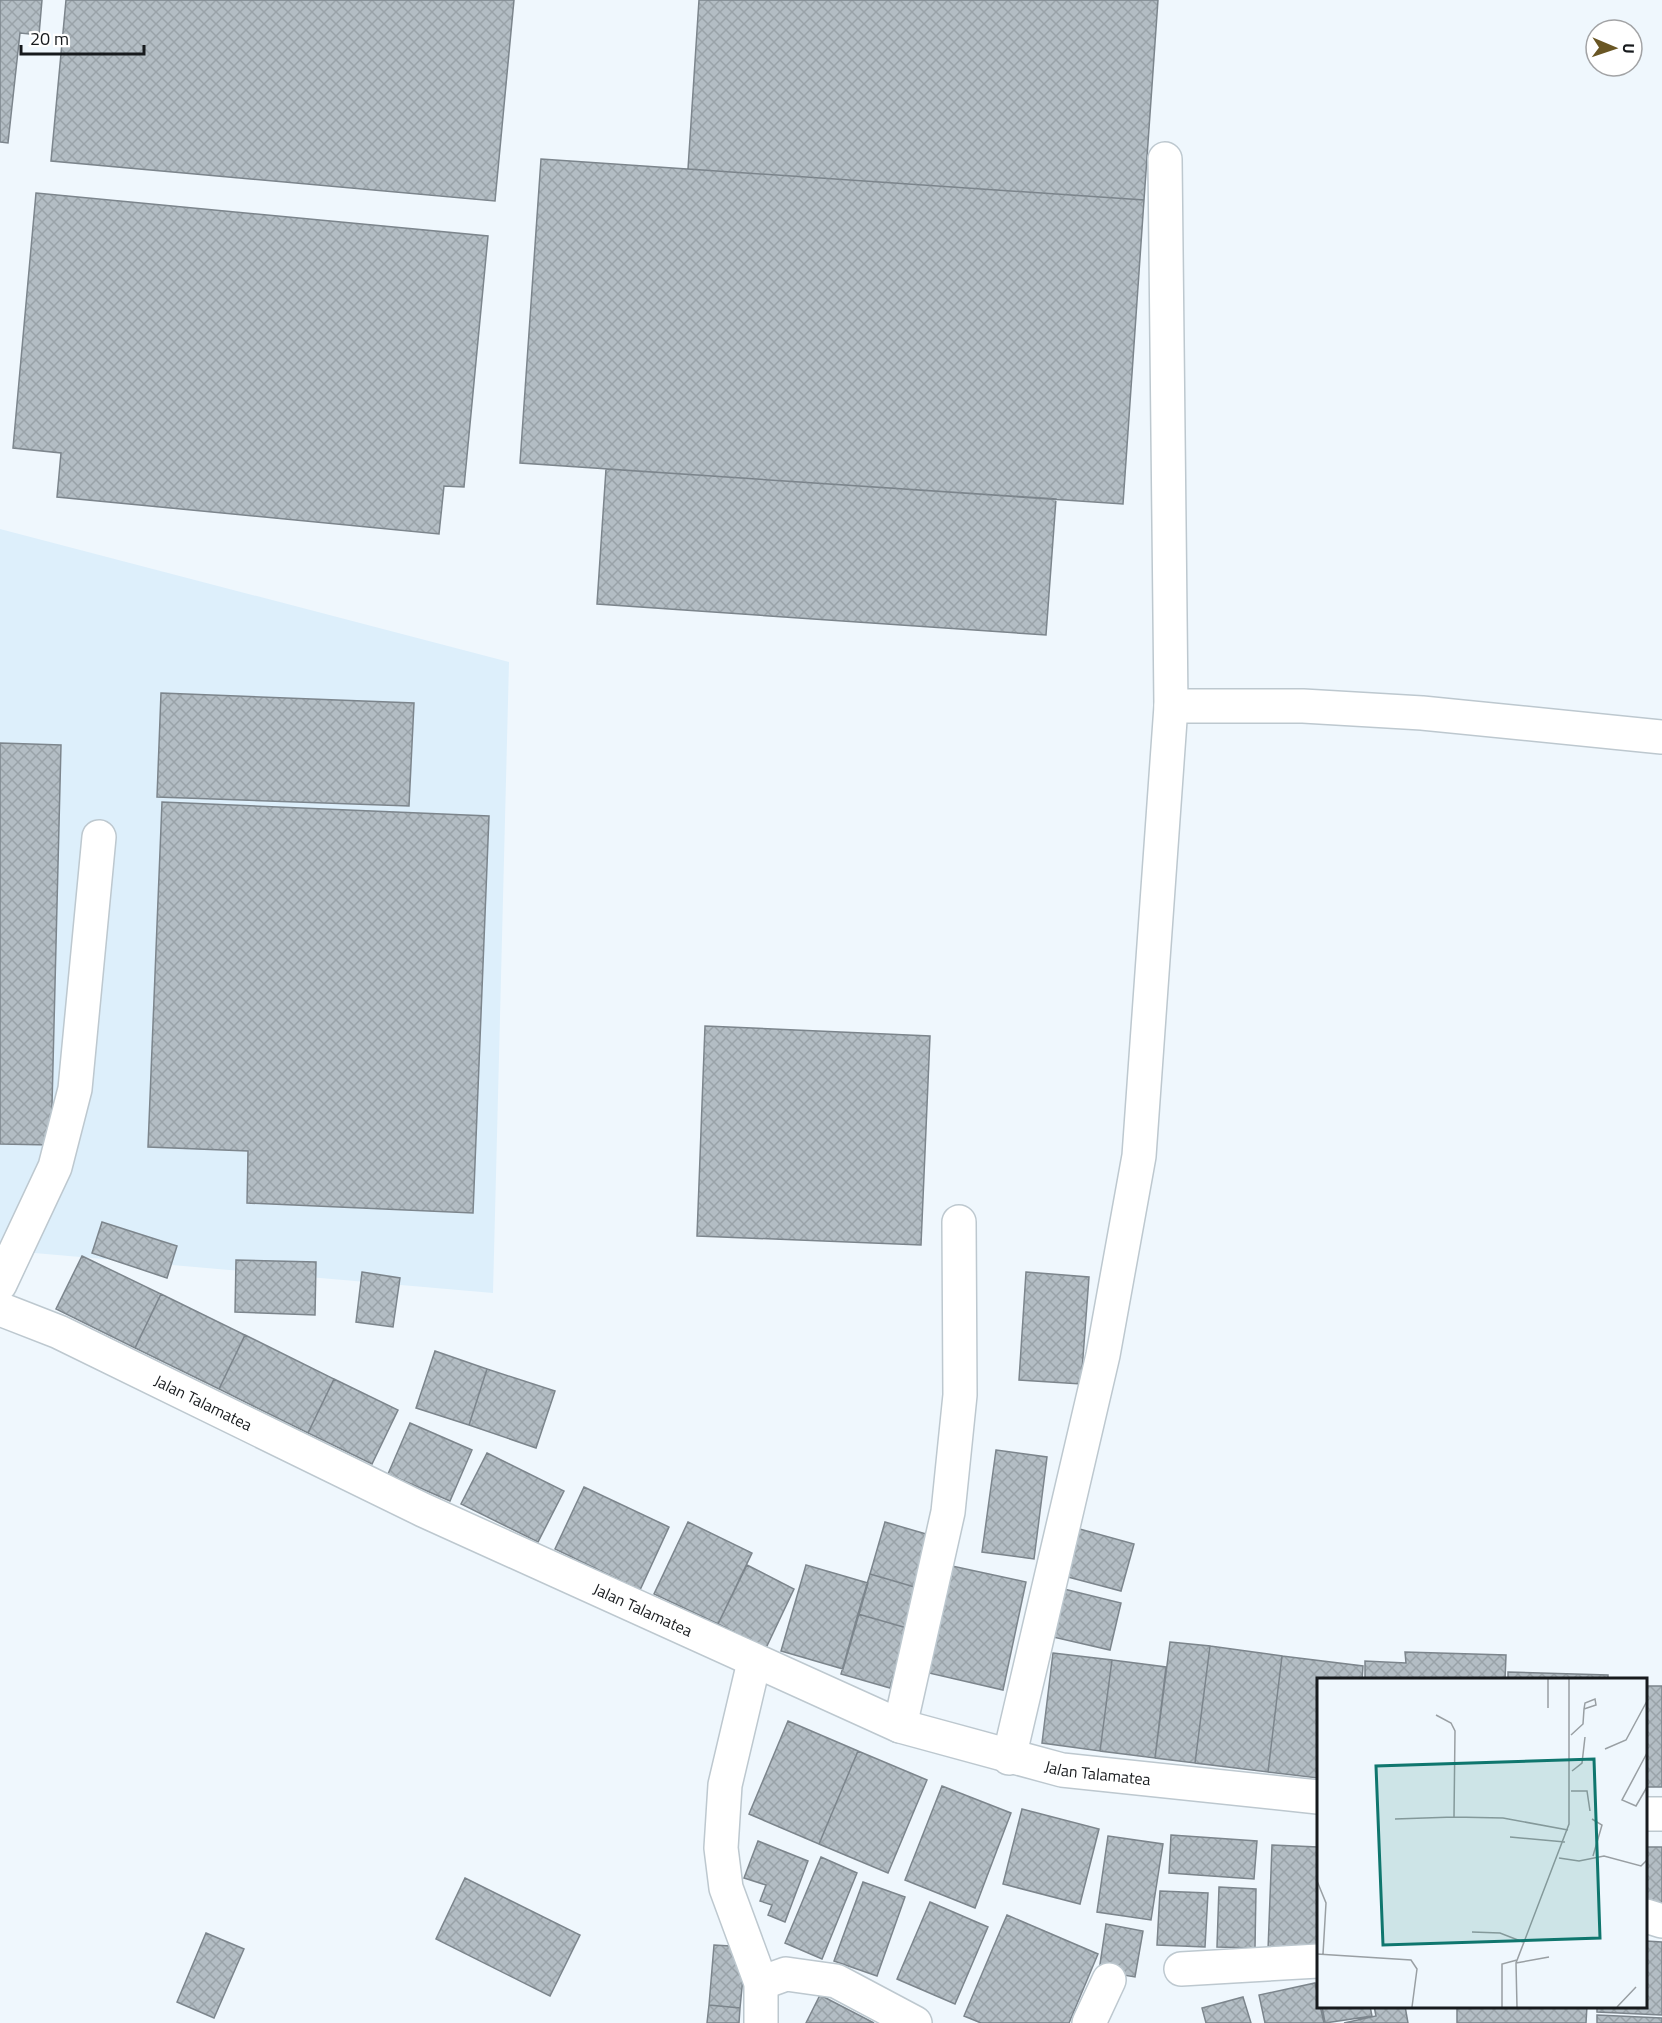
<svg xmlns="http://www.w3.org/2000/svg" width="1662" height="2023" font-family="'Titillium Web',sans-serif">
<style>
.built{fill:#ddeffb}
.building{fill:url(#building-cross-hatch);stroke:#7c858c;stroke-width:1.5}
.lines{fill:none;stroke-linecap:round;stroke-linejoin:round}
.minor-casing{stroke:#bdc8cf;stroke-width:36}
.minor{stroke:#fff;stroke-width:33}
.labels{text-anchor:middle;stroke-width:4.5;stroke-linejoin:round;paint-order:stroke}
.street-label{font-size:16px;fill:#171a1d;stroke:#fff}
.inset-road{fill:none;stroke:#999fa3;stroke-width:1.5}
.view{fill:#0f766e;fill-opacity:0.15;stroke:#0f766e;stroke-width:3}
.inset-edge{fill:none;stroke:#171a1d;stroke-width:3}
</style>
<defs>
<pattern id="building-cross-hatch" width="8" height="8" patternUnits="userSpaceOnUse" patternTransform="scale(1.5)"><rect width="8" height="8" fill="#b3bdc4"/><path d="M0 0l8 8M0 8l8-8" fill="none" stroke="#99a2a8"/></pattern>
</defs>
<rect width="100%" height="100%" fill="#eff7fd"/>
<path class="built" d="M0 529 509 662 493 1293 0 1250Z"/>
<path class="building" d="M0 0H42L39 35 20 33 8 143 0 142Z
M66 0H514L495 201 51 161Z
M699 0H1158L1144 200 688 169Z
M541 159 1144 200 1123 504 520 463Z
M36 193 488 236 464 487 444 486 439 534 57 497 61 453 13 448Z
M606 469 1056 499 1046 635 597 604Z
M161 693 414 703 409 806 157 797Z
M0 743 61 745 51 1145 0 1144Z
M162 802 489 816 473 1213 247 1203 248 1151 148 1147Z
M705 1026 930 1036 921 1245 697 1236Z
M102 1222 177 1246 167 1278 92 1253Z
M82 1256 161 1294 135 1348 56 1309Z
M236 1260 316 1262 315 1315 235 1312Z
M362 1272 400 1278 393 1327 356 1322Z
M1026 1272 1089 1277 1081 1384 1019 1380Z
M161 1294 245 1335 219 1389 135 1348Z
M245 1335 334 1379 308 1433 219 1389Z
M435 1351 487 1369 469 1425 416 1408Z
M487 1369 555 1391 536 1448 469 1425Z
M334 1379 398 1410 372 1464 308 1433Z
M410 1423 472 1450 450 1501 388 1474Z
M996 1450 1047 1457 1034 1559 982 1552Z
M487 1453 564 1491 538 1542 461 1504Z
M584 1487 669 1527 640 1590 555 1549Z
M688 1522 752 1553 718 1624 654 1594Z
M885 1522 933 1536 918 1588 870 1574Z
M1076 1528 1134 1544 1121 1591 1064 1576Z
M747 1565 794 1589 766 1648 718 1624Z
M806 1565 868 1583 843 1669 781 1651Z
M952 1566 1026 1582 1003 1690 929 1673Z
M870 1574 918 1588 907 1628 858 1614Z
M1064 1589 1121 1603 1110 1650 1053 1637Z
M858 1614 907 1628 890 1688 841 1674Z
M1170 1642 1210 1646 1195 1763 1155 1758Z
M1210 1646 1282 1656 1268 1772 1195 1763Z
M1405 1652 1506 1655 1505 1680H1365V1661L1406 1663Z
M1053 1653 1112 1660 1100 1751 1042 1743Z
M1282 1656 1363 1666 1362 1680H1318V1778L1268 1772Z
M1112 1660 1166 1667 1155 1758 1100 1751Z
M1508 1672 1608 1675V1680H1508Z
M1646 1686H1662V1787H1646Z
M788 1721 858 1751 819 1844 749 1814Z
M858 1751 927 1780 888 1873 819 1844Z
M942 1786 1011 1813 975 1908 905 1880Z
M1022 1809 1099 1829 1080 1904 1003 1884Z
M1171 1835 1257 1841 1254 1879 1169 1873Z
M1108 1836 1163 1844 1151 1920 1097 1912Z
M758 1841 808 1861 785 1922 768 1915 772 1905 760 1901 766 1885 744 1878Z
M1272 1845 1318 1847V1952L1268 1950Z
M1646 1847H1662V1911L1646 1910Z
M821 1857 857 1873 822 1959 785 1943Z
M465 1878 580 1935 550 1996 436 1939Z
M863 1882 905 1897 877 1976 834 1961Z
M1219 1887 1256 1889 1255 1948 1217 1947Z
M1160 1891 1208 1893 1205 1947 1157 1945Z
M930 1902 988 1927 955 2004 897 1979Z
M1007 1915 1098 1954 1069 2023H981L964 2016Z
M1106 1924 1143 1931 1135 1977 1099 1971Z
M206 1933 244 1949 214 2018 177 2002Z
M1646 1941 1662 1942V2015L1597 2012V2006H1646Z
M714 1945 746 1947 740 2008 709 2005Z
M1315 1983 1324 2023H1265L1259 1995Z
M820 1995 874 2023H806Z
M1243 1997 1251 2023H1206L1202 2008Z
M709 2005 740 2008 739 2023H707Z
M1322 2006H1370L1372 2016 1325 2023Z
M1374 2006H1405L1408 2023H1344L1376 2016Z
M1457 2006H1587L1586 2023H1457Z
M1597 2015 1662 2018V2023H1597Z"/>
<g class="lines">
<g class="minor-casing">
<g id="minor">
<path d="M1165 159 1171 706"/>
<path d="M0 1284 55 1167 75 1089 99 837"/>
<path id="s1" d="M0 1309 59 1332 423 1510 900 1726 1062 1770 1318 1797"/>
<path d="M754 1662 725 1785 721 1848 726 1888 761 1983V2023"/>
<path d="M900 1726 948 1512 960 1395 959 1222"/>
<path d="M1009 1758 1103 1355 1139 1156 1171 706H1303L1422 713 1662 737"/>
<path d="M1646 1814H1662"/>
<path d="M1646 1916 1662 1921"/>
<path d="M1181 1969 1318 1961"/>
<path d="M761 1983 786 1974 836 1981 915 2023"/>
<path d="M1089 2023 1109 1980"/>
</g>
</g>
<use href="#minor" class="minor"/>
</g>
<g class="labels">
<g class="street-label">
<text dy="6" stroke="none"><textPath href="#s1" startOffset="224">Jalan Talamatea</textPath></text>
<text dy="6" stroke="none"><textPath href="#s1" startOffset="710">Jalan Talamatea</textPath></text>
<text dy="6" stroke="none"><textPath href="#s1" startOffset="1196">Jalan Talamatea</textPath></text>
</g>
</g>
<g transform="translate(1317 1678)">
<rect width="330" height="330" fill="#eff7fd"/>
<path class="inset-road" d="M231 1V30M119 37 134 45 138 53 137 139 186 140 251 152M254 57 266 46 267 31 268 25 278 21 279 27 267 31M288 71 309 62 330 23M330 75 305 122 319 128 330 109M255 93 265 85 268 59M254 113H270L273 133M78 141 137 139M275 141 285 147 276 178M193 159 248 164M242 180 262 183 287 178 324 188 330 182M0 203 9 225 6 276M155 254 183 255 206 264M0 276 94 282 100 291 95 329M199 285 232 279M185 329V286L200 282M200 329 199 285 252 146V1M300 329 319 309"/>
<path class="view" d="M277 81 283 260 66 267 59 88Z"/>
<rect width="330" height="330" class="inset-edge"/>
</g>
<g transform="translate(1614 48) rotate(92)"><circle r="28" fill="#ffffff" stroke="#a2a3a5" stroke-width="1.5"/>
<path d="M0-4.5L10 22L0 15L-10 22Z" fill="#695624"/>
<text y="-9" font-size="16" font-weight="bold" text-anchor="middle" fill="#171a1d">U</text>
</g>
<path d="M21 45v9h123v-9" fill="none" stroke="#171a1d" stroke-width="3"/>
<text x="30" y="45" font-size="18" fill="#171a1d" stroke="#ffffff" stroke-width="4.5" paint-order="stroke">20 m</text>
</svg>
